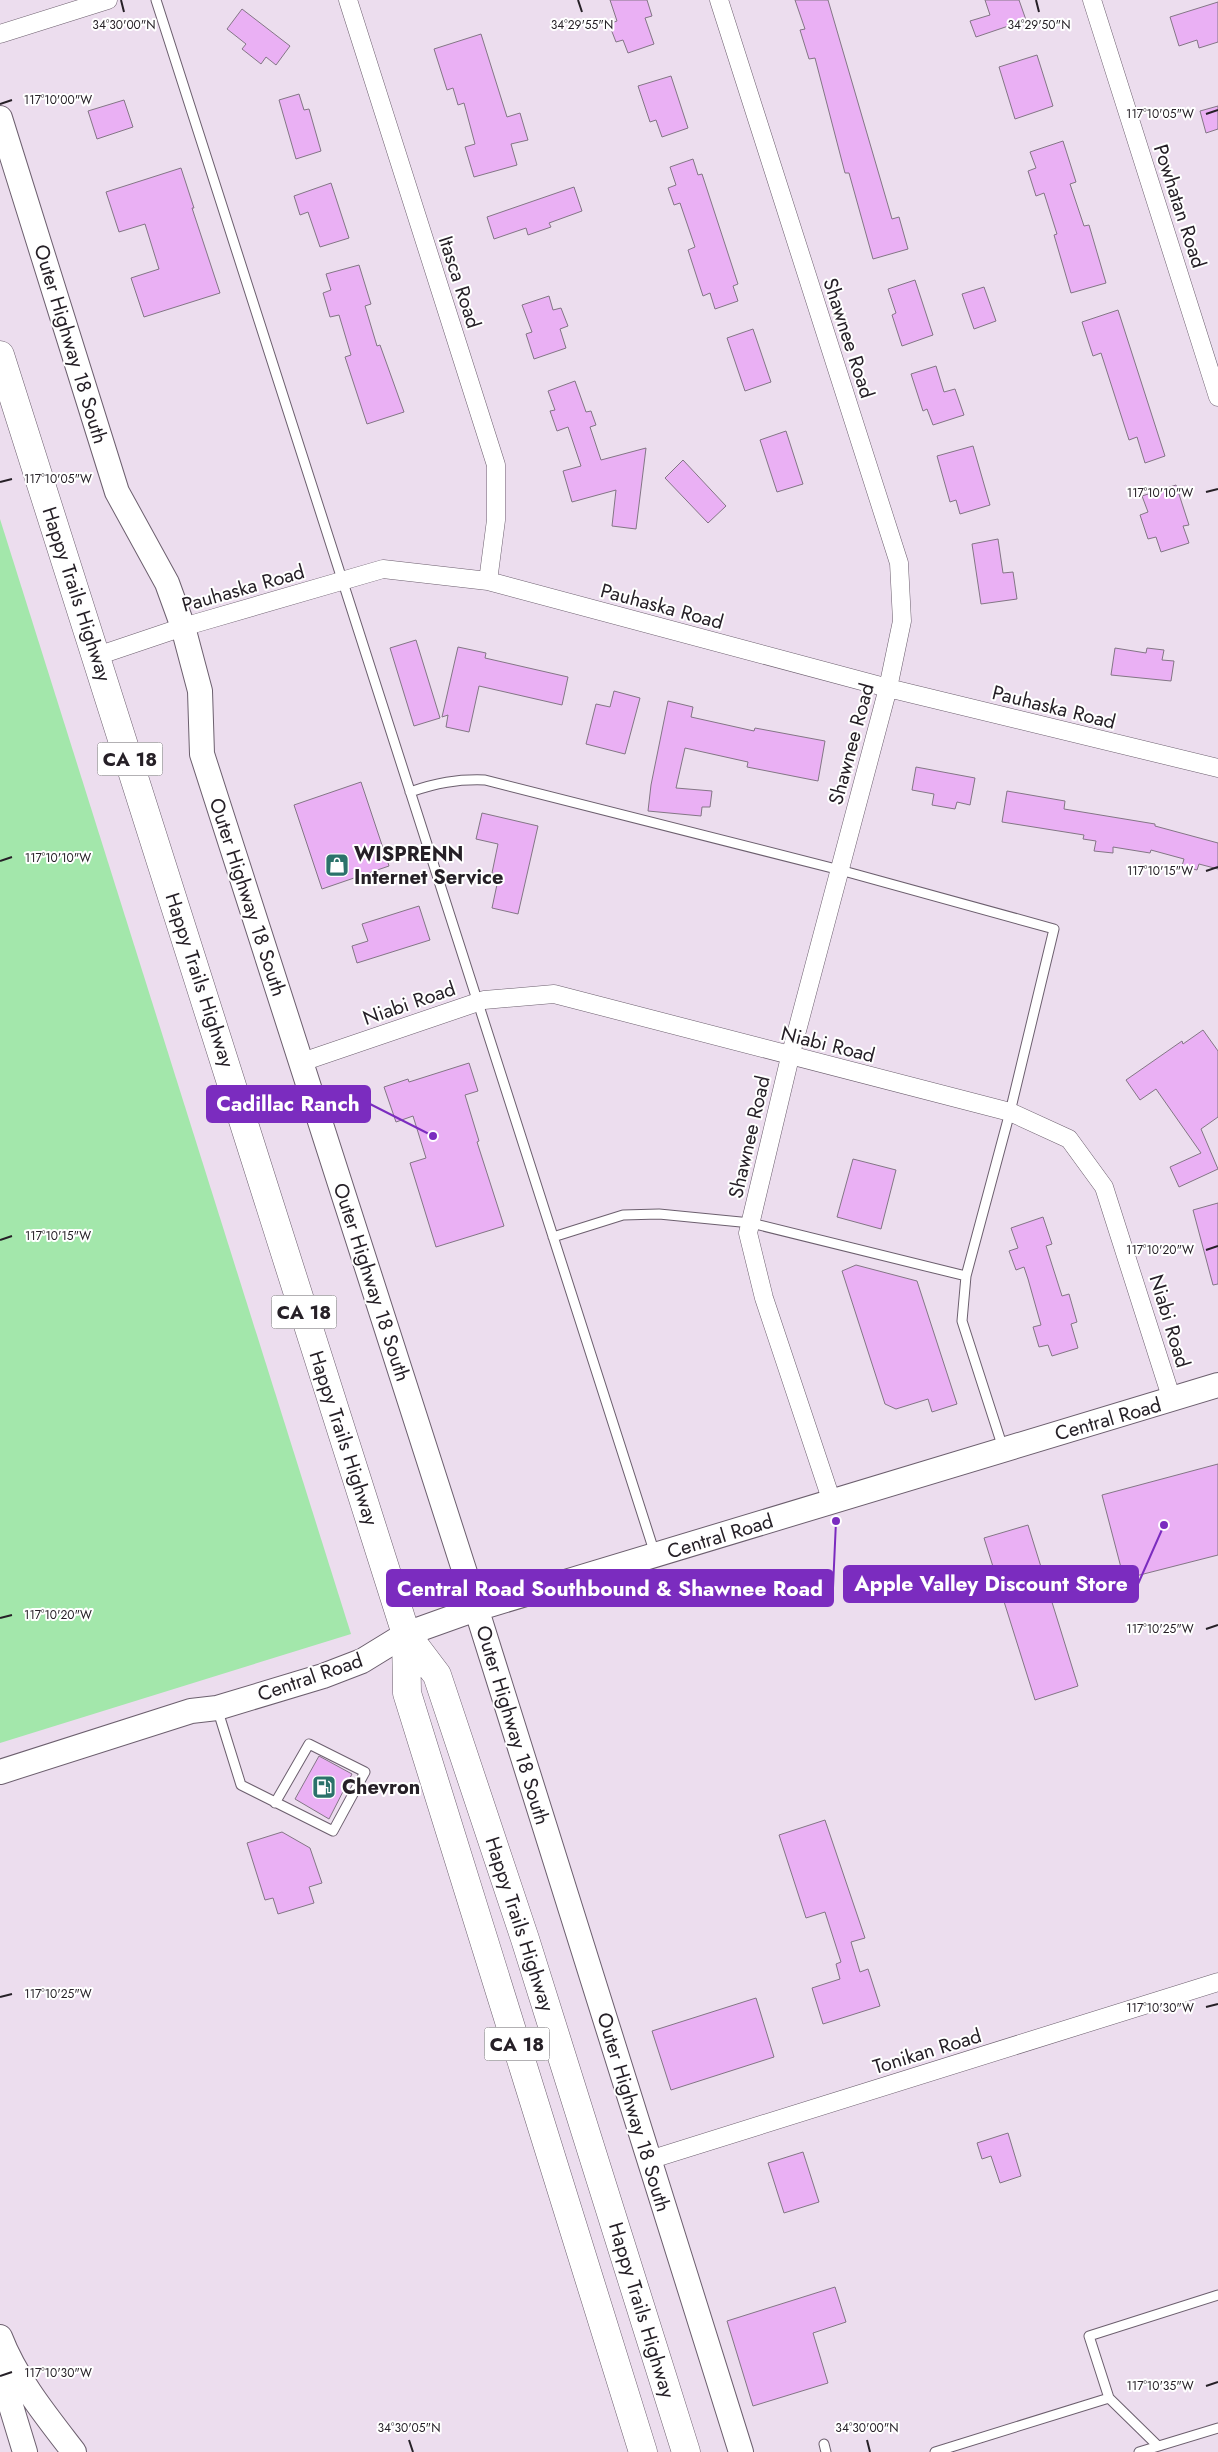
<svg xmlns="http://www.w3.org/2000/svg" width="1218" height="2452" font-family="Jost,sans-serif">
<style>
.green{fill:#a3e7ab}
.building{fill:#eab0f4;stroke:#837685}
.lines{fill:none;stroke-linecap:round;stroke-linejoin:round}
.lane-casing{stroke:#6c5f6e;stroke-width:11}
.street-casing{stroke:#6c5f6e;stroke-width:19}
.secondary-casing{stroke:#6c5f6e;stroke-width:26}
.primary-casing{stroke:#6c5f6e;stroke-width:29}
.lane{stroke:#fff;stroke-width:9}
.street{stroke:#fff;stroke-width:18}
.secondary{stroke:#fff;stroke-width:24}
.primary{stroke:#fff;stroke-width:28}
.ticks{fill:none;stroke:#262027;stroke-width:2}
.labels{text-anchor:middle;stroke-width:4;stroke-linejoin:round;paint-order:stroke}
.shield{fill:#fff;stroke:#676368;stroke-width:1}
.shield-label{font-size:19px;font-weight:bold;fill:#262027}
.street-label{font-size:20px;fill:#262027;stroke:#fff}
.poi-label{font-size:20px;font-weight:bold;fill:#262027;stroke:#fff;text-anchor:start}
.ticks-label{font-size:12px;text-anchor:middle;fill:#262027;stroke:#fff;stroke-width:4;stroke-linejoin:round;paint-order:stroke}
.leader{fill:none;stroke:#7b2cbf;stroke-width:2}
.callout-dot{fill:#7b2cbf;stroke:#fff;stroke-width:2}
.callout{fill:#7b2cbf;stroke:#7b2cbf;stroke-width:2}
.callout-label{font-size:21px;text-anchor:middle;font-weight:bold;fill:#fff}
</style>
<rect width="100%" height="100%" fill="#ecddee"/>
<path class="green" d="M0 519 351 1634 0 1743Z"/>
<path class="building" d="M610 0H647L652 16 645 18 654 44 628 53 623 40 616 42 609 24 617 21Z
M795 0H828L892 219 899 217 908 249 873 259 849 173H845L815 58 809 59 800 30 805 29Z
M985 0H1019L1026 20 976 37 970 21 990 15Z
M1218 2V42L1199 48 1197 40 1179 46 1170 17Z
M242 9 290 46 276 65 266 57 261 64 242 49 246 44 227 29Z
M481 34 507 117 520 113 528 140 511 144 517 165 474 177 465 147 475 144 464 103 458 105 453 88 447 90 434 49Z
M1037 55 1053 106 1015 119 999 67Z
M671 76 688 128 662 137 656 120 650 122 638 86Z
M299 94 304 110 309 109 321 151 296 159 279 100Z
M124 100 133 127 97 139 88 111Z
M1218 106V129L1206 133 1200 111Z
M1063 141 1076 182 1070 184 1084 226 1089 225 1106 283 1071 293 1054 235 1057 234 1044 193 1036 196 1028 171 1036 168 1030 152Z
M693 159 698 175 702 174 738 284 733 286 738 301 715 309 710 293 703 296 688 250 695 247 680 203 674 205 668 188 676 185 670 167Z
M181 168 194 208H192L220 293 144 317 131 278 159 269 145 224 119 232 106 192Z
M331 183 349 238 320 247 308 212 300 215 294 196Z
M574 187 582 211 549 223 551 227 528 235 526 228 494 239 487 217Z
M359 265 371 304 365 306 377 346 380 345 404 412 367 424 345 357 351 355 339 315 330 317 323 293 331 290 326 274Z
M915 280 933 335 902 346 892 315 896 313 888 289Z
M984 287 996 321 974 329 962 294Z
M549 296 553 310 561 308 568 326 560 329 566 348 534 359 526 334 532 332 522 305Z
M1118 310 1165 456 1145 463 1137 437 1129 440 1101 353 1093 356 1082 322Z
M753 329 771 382 745 391 727 338Z
M936 366 944 392 955 389 964 415 933 425 927 409 923 411 911 374Z
M575 381 586 412 591 411 596 425 590 427 601 460 646 448 636 529 612 526 616 490 572 502 563 471 581 466 568 427 557 431 550 411 555 410 548 391Z
M786 431 803 484 777 492 760 440Z
M973 446 990 505 960 514 956 500 950 502 937 456Z
M683 460 726 506 708 523 665 478Z
M1176 485 1189 525 1183 526 1189 543 1161 552 1156 537 1148 539 1140 515 1148 512 1142 496Z
M998 539 1003 573 1013 572 1017 599 981 604 972 544Z
M416 640 440 718 414 726 390 648Z
M458 647 486 653 485 658 568 677 562 705 479 686 469 732 446 727 448 715 442 717Z
M1115 648 1146 653 1147 648 1164 650 1162 660 1174 661 1171 681 1111 675Z
M614 691 640 698 625 754 586 744 596 704 610 707Z
M668 701 693 707 691 717 754 731 755 728 825 741 818 781 747 767 748 762 685 748 676 788 712 791 710 807H702L701 816 648 811 651 785Z
M916 767 975 778 970 805 957 802 955 809 932 805 934 794 912 790Z
M361 782 389 866 322 889 294 805Z
M1007 791 1065 801 1064 809 1155 824V826L1218 843V869L1199 864 1197 870 1182 866 1184 859 1151 850 1150 853 1113 847V853L1094 851 1096 841 1083 839 1084 835 1002 822Z
M482 813 538 826 518 914 492 908 499 875 492 873 498 844 476 839Z
M419 906 430 940 357 963 352 946 368 941 362 924Z
M1203 1030 1218 1051V1117L1201 1129 1218 1169 1179 1187 1170 1167 1201 1153 1156 1089 1140 1100 1126 1080 1182 1041 1183 1044Z
M469 1063 478 1091 465 1095 479 1141 477 1142 504 1226 436 1247 410 1163 426 1158 413 1116 396 1122 384 1087 408 1079 409 1082Z
M853 1159 896 1170 881 1229 837 1217Z
M1218 1203V1284L1213 1285 1193 1210Z
M1043 1217 1052 1244 1046 1246 1062 1296 1069 1294 1077 1322 1071 1324 1078 1348 1052 1356 1048 1345 1039 1347 1033 1327 1041 1325 1028 1279 1024 1267 1016 1270 1009 1251 1018 1248 1011 1228Z
M856 1265 917 1281 957 1404 932 1412 928 1399 896 1409 885 1404 842 1271Z
M1218 1464V1555L1124 1579 1102 1495Z
M1028 1525 1078 1686 1035 1700 984 1538Z
M319 1756 352 1774 329 1819 295 1799Z
M825 1820 865 1938 851 1942 860 1972 868 1969 880 2006 823 2024 812 1988 840 1979 836 1964 841 1962 825 1912 806 1918 779 1835Z
M282 1832 310 1848 322 1883 309 1887 314 1903 278 1914 273 1898 265 1900 247 1843Z
M756 1998 774 2057 671 2090 652 2031Z
M1008 2133 1021 2176 1000 2183 991 2156 982 2159 977 2143Z
M803 2152 819 2202 784 2213 768 2163Z
M835 2287 846 2322 813 2333 828 2383 753 2406 727 2321Z"/>
<g class="lines">
<g class="lane-casing">
<path id="lane" d="M156 0 655 1554
M410 792C436 783 457 779 485 780L840 870 1054 929 1010 1112 966 1276 962 1321 1003 1448
M553 1237 623 1215 659 1214 751 1223 966 1276
M217 1708 241 1785 333 1831 365 1772 309 1744 275 1803
M824 2444 826 2452
M1158 2446 1109 2398 1089 2336 1218 2295
M935 2452 1109 2398
M1139 2452 1218 2428"/>
</g>
<g class="street-casing">
<path id="street" d="M348 0 496 465V520L488 581
M719 0 899 563 902 621 888 688 790 1057 748 1233 764 1298 832 1502
M1092 0 1218 397
M0 34 108 0
M97 656 183 627 383 569 488 581 888 688 1218 768
M302 1062 484 1000 554 994 1010 1112 1069 1139 1104 1187 1172 1400
M649 2160 1218 1982"/>
</g>
<g class="secondary-casing">
<path id="secondary" d="M0 118 117 492 167 583 183 627 200 691 202 754 467 1579 741 2452
M0 1772 191 1711 217 1708 323 1676 362 1661 406 1634 476 1609 1218 1385
M0 2337C16 2379 47 2417 74 2452
M3 2352 7 2393 25 2452"/>
</g>
<g class="primary-casing">
<path id="primary" d="M0 355 406 1634 407 1693 643 2452
M406 1634 437 1675 525 1939 686 2452"/>
</g>
<use href="#lane" class="lane"/>
<use href="#street" class="street"/>
<use href="#secondary" class="secondary"/>
<use href="#primary" class="primary"/>
</g>
<path class="ticks" d="M121 0 124 12M578 0 582 12M1036 0 1039 12M0 104 12 100M1206 114 1218 110M0 482 12 479M1206 492 1218 489M0 861 12 857M1206 871 1218 867M0 1240 12 1236M1206 1250 1218 1246M0 1618 12 1615M1206 1629 1218 1625M0 1997 12 1994M1206 2007 1218 2004M0 2376 12 2372M1206 2386 1218 2382M409 2440 413 2452M867 2440 870 2452"/>
<defs>
<g id="shop-square" transform="scale(1.25)"><rect x="-9" y="-9" width="18" height="18" rx="4" fill="#2b726a" stroke="#fff"/><path d="M-5-2.5h2.3a2.7 3.5 0 0 1 5.4 0H5L5.5 6h-11ZM-1.5-2.5h3a1.5 2.3 0 0 0-3 0Z" fill="#fff"/></g>
<g id="fuel-square" transform="scale(1.25)"><rect x="-9" y="-9" width="18" height="18" rx="4" fill="#2b726a" stroke="#fff"/><path d="M-5.5-6h7V0h2V4h1.3V-2.5L3-4.5l.8-.8L6-3V5H2.5V1h-1V6h-7ZM-4.2-4.7v3.2H.2V-4.7Z" fill="#fff"/></g>
</defs>
<g fill-rule="evenodd">
<use href="#shop-square" x="337" y="865"/>
<use href="#fuel-square" x="324" y="1787"/>
</g>
<g class="labels">
<g class="shield">
<rect x="97.5" y="742.5" width="65" height="33" rx="4"/>
<rect x="271.5" y="1295.5" width="65" height="33" rx="4"/>
<rect x="484.5" y="2027.5" width="65" height="33" rx="4"/>
</g>
<g class="shield-label">
<text x="130" y="766">CA 18</text>
<text x="304" y="1319">CA 18</text>
<text x="517" y="2051">CA 18</text>
</g>
<g class="street-label">
<text transform="translate(1180 206) rotate(72)" y="7">Powhatan Road</text>
<text transform="translate(460 282) rotate(72)" y="7">Itasca Road</text>
<text transform="translate(849 338) rotate(72)" y="7">Shawnee Road</text>
<text transform="translate(71 344) rotate(73)" y="7">Outer Highway 18 South</text>
<text transform="translate(243 588) rotate(-16)" y="7">Pauhaska Road</text>
<text transform="translate(77 594) rotate(72)" y="7">Happy Trails Highway</text>
<text transform="translate(662 606) rotate(15)" y="7">Pauhaska Road</text>
<text transform="translate(1054 707) rotate(14)" y="7">Pauhaska Road</text>
<text transform="translate(851 744) rotate(-75)" y="7">Shawnee Road</text>
<text transform="translate(248 897) rotate(72)" y="7">Outer Highway 18 South</text>
<text transform="translate(200 980) rotate(72)" y="7">Happy Trails Highway</text>
<text transform="translate(409 1003) rotate(-19)" y="7">Niabi Road</text>
<text transform="translate(828 1044) rotate(14)" y="7">Niabi Road</text>
<text transform="translate(749 1137) rotate(-77)" y="7">Shawnee Road</text>
<text transform="translate(372 1282) rotate(72)" y="7">Outer Highway 18 South</text>
<text transform="translate(1170 1321) rotate(73)" y="7">Niabi Road</text>
<text transform="translate(1108 1419) rotate(-16)" y="7">Central Road</text>
<text transform="translate(344 1438) rotate(72)" y="7">Happy Trails Highway</text>
<text transform="translate(720 1536) rotate(-17)" y="7">Central Road</text>
<text transform="translate(310 1677) rotate(-19)" y="7">Central Road</text>
<text transform="translate(513 1725) rotate(73)" y="7">Outer Highway 18 South</text>
<text transform="translate(520 1924) rotate(72)" y="7">Happy Trails Highway</text>
<text transform="translate(927 2051) rotate(-17)" y="7">Tonikan Road</text>
<text transform="translate(634 2112) rotate(73)" y="7">Outer Highway 18 South</text>
<text transform="translate(642 2310) rotate(73)" y="7">Happy Trails Highway</text>
</g>
<g class="poi-label">
<text x="354" y="861">WISPRENN<tspan x="354" dy="23">Internet Service</tspan></text>
<text x="342" y="1794">Chevron</text>
</g>
</g>
<g class="ticks-label">
<text x="124" y="29">34°30'00"N</text>
<text x="582" y="29">34°29'55"N</text>
<text x="1039" y="29">34°29'50"N</text>
<text x="58" y="104">117°10'00"W</text>
<text x="1160" y="118">117°10'05"W</text>
<text x="58" y="483">117°10'05"W</text>
<text x="1160" y="497">117°10'10"W</text>
<text x="58" y="862">117°10'10"W</text>
<text x="1160" y="875">117°10'15"W</text>
<text x="58" y="1240">117°10'15"W</text>
<text x="1160" y="1254">117°10'20"W</text>
<text x="58" y="1619">117°10'20"W</text>
<text x="1160" y="1633">117°10'25"W</text>
<text x="58" y="1998">117°10'25"W</text>
<text x="1160" y="2012">117°10'30"W</text>
<text x="58" y="2377">117°10'30"W</text>
<text x="1160" y="2390">117°10'35"W</text>
<text x="409" y="2432">34°30'05"N</text>
<text x="867" y="2432">34°30'00"N</text>
</g>
<path class="leader" d="M433 1136L370 1104M1164 1525L1138 1584M836 1521L833 1588"/>
<g class="callout-dot">
<circle cx="433" cy="1136" r="5"/>
<circle cx="1164" cy="1525" r="5"/>
<circle cx="836" cy="1521" r="5"/>
</g>
<g class="callout">
<rect x="207" y="1086" width="163" height="36" rx="5"/>
<rect x="844" y="1566" width="294" height="36" rx="5"/>
<rect x="387" y="1570" width="446" height="36" rx="5"/>
</g>
<g class="callout-label">
<text x="288" y="1111">Cadillac Ranch</text>
<text x="991" y="1591">Apple Valley Discount Store</text>
<text x="610" y="1596">Central Road Southbound &amp; Shawnee Road</text>
</g>
</svg>
